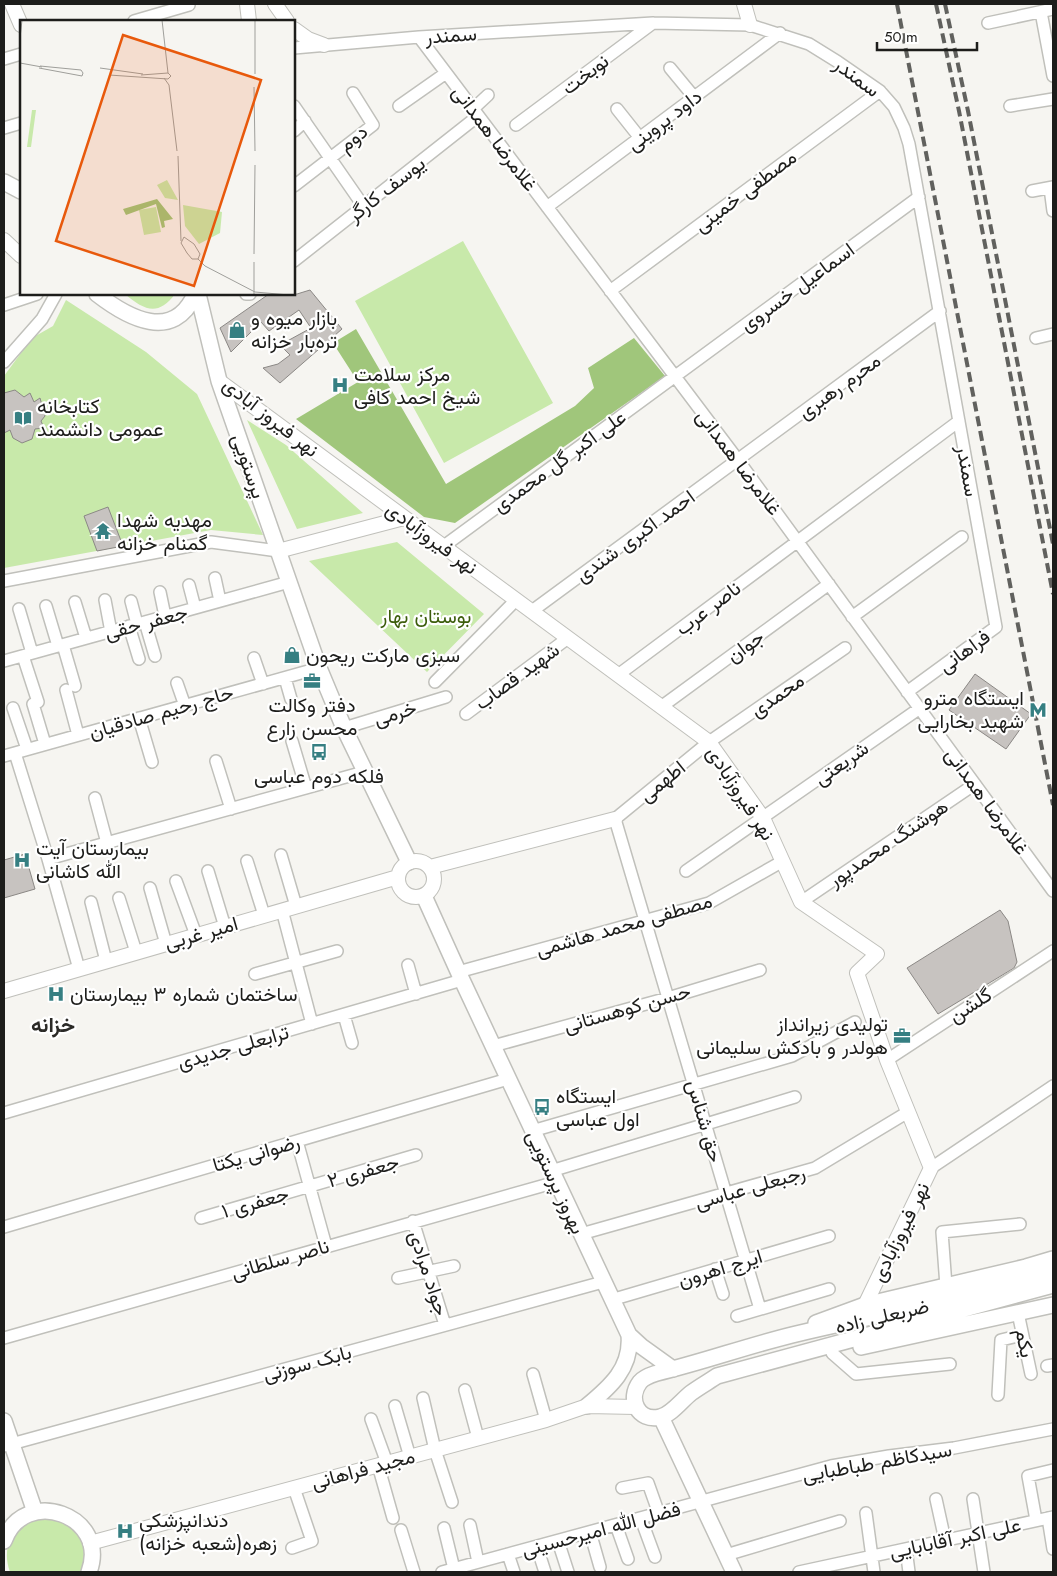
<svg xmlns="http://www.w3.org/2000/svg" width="1057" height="1576" font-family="Jost,Vazirmatn,sans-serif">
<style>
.green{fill:#c8e9aa}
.forest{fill:#a0c67b}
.building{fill:#c7c3c0;stroke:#8b8885}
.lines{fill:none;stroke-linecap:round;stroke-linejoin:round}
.minor-casing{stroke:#c0c0bb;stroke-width:14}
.tertiary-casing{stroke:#c0c0bb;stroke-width:16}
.secondary-casing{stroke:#c0c0bb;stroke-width:18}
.minor{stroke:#fff;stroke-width:11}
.tertiary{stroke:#fff;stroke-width:14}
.secondary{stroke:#fff;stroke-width:15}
.rail{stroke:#61615e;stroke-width:4;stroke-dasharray:10 5;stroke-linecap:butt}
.labels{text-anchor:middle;stroke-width:4.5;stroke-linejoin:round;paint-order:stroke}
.street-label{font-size:20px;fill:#1d1d1b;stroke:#fff}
.poi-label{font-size:20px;fill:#1d1d1b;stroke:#fff;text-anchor:start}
.park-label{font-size:20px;fill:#3c5d0b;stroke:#fff}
.neighbourhood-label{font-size:21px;font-weight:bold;fill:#2b2a27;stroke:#fff}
.inset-road{fill:none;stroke:#9f9f9b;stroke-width:1}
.view{fill:#e8590c;fill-opacity:0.15;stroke:#e8590c;stroke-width:2.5}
.inset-edge{fill:none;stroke:#1d1d1b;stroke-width:2.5}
</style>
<rect width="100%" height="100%" fill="#f6f5f1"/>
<path class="green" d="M463 241 553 403 444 463 355 301Z
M125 294H175C158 317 144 310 125 294Z
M66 300 146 352 197 394 263 535 211 530 4 568V376L32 338 53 326Z
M247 420 286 445 363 513 297 529Z
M397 542 484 614 427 672 309 561Z
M41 1518C71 1519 94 1542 81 1572H10C0 1544 15 1525 41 1518Z"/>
<path class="forest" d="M356 329 446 484 575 406 594 388 588 368 634 338 665 376 455 523 424 517 296 419 358 382 333 343Z"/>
<path class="building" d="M310 290 342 329 280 383 263 368 278 364 290 355 280 345 311 328 299 310 269 331 261 322 231 352 220 328 269 294H297Z
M15 390 24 397 30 393 34 402 40 398 45 416 41 421 44 428 35 429 32 439 22 443 13 438 10 430 4 433V393Z
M108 507 123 546 97 551 84 516Z
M975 674 1031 714 1006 749 949 710Z
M25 854 35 889 4 898V860Z
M1000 910 1008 921 1017 962 1014 968 938 1014 907 968Z"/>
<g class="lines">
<g class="minor-casing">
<path id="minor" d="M1041 12 1053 76
M134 21 189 5
M988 23 1053 9
M419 37 738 460 1053 891
M294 48 419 37 653 23 750 25 809 44 838 62 880 91 894 107 904 128 909 144 996 627 907 692
M4 59 21 54
M670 68 694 97
M294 106 364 207
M399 106 446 73
M1010 106 1053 99
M473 109 488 95
M617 109 640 138
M516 125 653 23
M4 128 21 123
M294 131 305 121
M294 186 373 125 353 93
M1050 188 1053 211
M1032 191 1053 187
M547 207 780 33
M294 261 478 116
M610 291 880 91
M246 294H250
M4 305 37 294
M1036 338 1053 334
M4 362 42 319 56 294
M444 546 919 197
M215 578 220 601
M4 581 211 542 278 551
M189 585 195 608
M160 592 165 616
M105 600 111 632
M131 601 137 624
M75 602 86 638
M46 606 58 646
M19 609 32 653
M532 611 940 311
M852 617 962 537
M145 622 155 656
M129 626 139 659
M63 645 75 686
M23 656 38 702
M254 658 263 684
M4 661 289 582
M618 675 959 421
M285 678 291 699
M435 682 516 600
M177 683 185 706
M66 690 78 735
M33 704 45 744
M661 707 829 584
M13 708 27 749
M466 714 568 638
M139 718 152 762
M344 728 446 697
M292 741 306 788
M15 753 48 859 79 969
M4 756 319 668
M216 761 231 809
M95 798 107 843
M281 855 296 906
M48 859 364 772
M247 861 264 915
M208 871 225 927
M686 871 920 708
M176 881 196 935
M150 888 166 944
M119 898 136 952
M91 902 106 961
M801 902 975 784
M282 910 312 1024
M408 965 416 994
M458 972 709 903 783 861
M255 974 337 951
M344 1015 352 1043
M493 1046 668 998 760 970
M887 1060 1053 951
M4 1113 462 980
M532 1131 792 1056 855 1022
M297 1141 326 1246
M931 1168 1053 1086
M551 1171 795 1097
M201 1218 416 1155
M413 1221 445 1325
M4 1227 508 1079
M581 1234 815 1168 908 1112
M715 1269 723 1294
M398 1278 454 1266
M946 1286 942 1232 1020 1224
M611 1300 829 1236
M760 1309 615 819 709 742 845 648
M1018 1313 1031 1374
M737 1316 829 1289
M4 1338 556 1182
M832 1353 856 1374 950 1364
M1047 1366 1053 1365
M533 1374 546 1420
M465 1390 478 1438
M998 1395 1001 1340 1022 1335
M423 1398 435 1450 452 1502
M395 1406 410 1457
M371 1419 387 1463
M4 1446 603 1282
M378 1465 393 1518
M622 1488 648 1483 659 1514
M936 1499 945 1540
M973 1499 984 1572
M866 1513 874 1572
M1048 1518 1053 1549
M641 1519 655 1557
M1036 1520 1028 1476 1053 1470
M470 1525 478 1562
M616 1525 628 1559
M444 1528 454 1569
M401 1530 414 1572
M590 1532 600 1567
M558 1541 568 1572
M537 1547 545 1572
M292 1548 312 1541 294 1488
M906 1549 909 1572
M508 1554 514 1572
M726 1555 840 1521
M442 1572 831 1466 889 1456 954 1448 1053 1429
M799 1572 1053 1517"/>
</g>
<g class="tertiary-casing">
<path id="tertiary" d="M12 4 21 25
M247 4 249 21
M275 4 287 21
M744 4 750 25
M294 29 308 39 324 45
M4 240 21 256
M219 381 709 742 763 818 801 902 877 954 857 973 887 1060 931 1168 865 1305
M278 551 404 518
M398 879a18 18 0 1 1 36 0a18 18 0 1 1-36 0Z
M430 867 615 819
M4 991 398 877
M90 1543 546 1420 587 1406 636 1407"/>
</g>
<g class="secondary-casing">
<path id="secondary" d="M4 182 21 191
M97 294C128 318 174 343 195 294
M198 294 219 381 319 668 344 728 409 862
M424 896 462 980 629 1335 641 1346 673 1369
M1053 1271C967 1299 879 1314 792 1335 747 1346 703 1362 657 1373 651 1375 644 1377 640 1382 627 1399 638 1422 660 1417 671 1415 682 1400 691 1393 699 1387 708 1382 717 1376L1053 1285
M816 1323 865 1305 1026 1267 1053 1259
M861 1347 1053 1305
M587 1406C610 1387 632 1368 629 1335
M661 1417 734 1572
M4 1421 35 1512
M4 1541C24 1485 110 1515 89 1572"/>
</g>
<use href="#minor" class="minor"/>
<use href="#tertiary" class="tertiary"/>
<use href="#secondary" class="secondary"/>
<path class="rail" d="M897 4 1053 805
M936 4 959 111 1053 594
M945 4 968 111 1053 544"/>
</g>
<defs>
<g id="shop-bare" transform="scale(1.35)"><path d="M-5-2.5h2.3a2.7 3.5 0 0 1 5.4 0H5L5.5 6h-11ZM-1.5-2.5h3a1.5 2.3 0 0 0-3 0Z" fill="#367f82" stroke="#fff" stroke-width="2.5" paint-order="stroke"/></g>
<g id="hospital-bare" transform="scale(1.35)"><path d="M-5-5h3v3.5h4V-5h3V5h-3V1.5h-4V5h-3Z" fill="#367f82" stroke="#fff" stroke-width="2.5" paint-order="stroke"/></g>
<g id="library-bare" transform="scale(1.35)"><path d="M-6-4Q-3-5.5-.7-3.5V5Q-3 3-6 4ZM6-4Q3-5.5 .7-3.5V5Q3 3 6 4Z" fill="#367f82" stroke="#fff" stroke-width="2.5" paint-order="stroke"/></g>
<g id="temple-bare" transform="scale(1.35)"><path d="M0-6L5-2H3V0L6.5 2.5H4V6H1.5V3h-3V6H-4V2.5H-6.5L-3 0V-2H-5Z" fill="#367f82" stroke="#fff" stroke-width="2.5" paint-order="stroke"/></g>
<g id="office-bare" transform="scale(1.35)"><path d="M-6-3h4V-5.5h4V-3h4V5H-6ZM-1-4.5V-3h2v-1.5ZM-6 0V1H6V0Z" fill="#367f82" stroke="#fff" stroke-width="2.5" paint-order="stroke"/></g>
<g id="metro-bare" transform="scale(1.35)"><path d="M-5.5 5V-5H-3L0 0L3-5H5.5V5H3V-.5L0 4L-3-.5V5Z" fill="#367f82" stroke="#fff" stroke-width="2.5" paint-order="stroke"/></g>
<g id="bus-bare" transform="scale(1.35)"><path d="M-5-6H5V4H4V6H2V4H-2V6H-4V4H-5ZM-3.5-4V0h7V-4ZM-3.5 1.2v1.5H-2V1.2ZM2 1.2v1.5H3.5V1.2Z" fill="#367f82" stroke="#fff" stroke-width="2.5" paint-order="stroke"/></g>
</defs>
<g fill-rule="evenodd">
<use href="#shop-bare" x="237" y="330"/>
<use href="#hospital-bare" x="340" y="385"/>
<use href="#library-bare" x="23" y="418"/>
<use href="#temple-bare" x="103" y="531"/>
<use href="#shop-bare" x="292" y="655"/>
<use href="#office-bare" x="312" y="681"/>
<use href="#metro-bare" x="1038" y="710"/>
<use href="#bus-bare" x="319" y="752"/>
<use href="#hospital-bare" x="22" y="860"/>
<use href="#hospital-bare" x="56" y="994"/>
<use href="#office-bare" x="902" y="1036"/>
<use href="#bus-bare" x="542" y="1107"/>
<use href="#hospital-bare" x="125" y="1531"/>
</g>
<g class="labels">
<g class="street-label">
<text transform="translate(451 35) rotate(-4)" y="7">سمندر</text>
<text transform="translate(585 74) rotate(-37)" y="7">نوبخت</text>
<text transform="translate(857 77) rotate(37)" y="7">سمندر</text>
<text transform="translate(664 120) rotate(-37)" y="7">داود پروینی</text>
<text transform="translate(353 138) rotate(-39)" y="7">دوم</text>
<text transform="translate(495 138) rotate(53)" y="7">غلامرضا همدانی</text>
<text transform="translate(386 189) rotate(-38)" y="7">یوسف کارگر</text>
<text transform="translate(745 191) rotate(-37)" y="7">مصطفی خمینی</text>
<text transform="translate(797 287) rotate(-36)" y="7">اسماعیل خسروی</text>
<text transform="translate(839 386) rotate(-36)" y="7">محرم رهبری</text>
<text transform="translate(271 417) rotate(38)" y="7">نهر فیروز آبادی</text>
<text transform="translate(559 461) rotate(-36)" y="7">علی اکبر گل محمدی</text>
<text transform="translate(739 462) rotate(53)" y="7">غلامرضا همدانی</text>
<text transform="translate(249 466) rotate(71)" y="7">پرستویی</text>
<text transform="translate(968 471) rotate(80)" y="7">سمندر</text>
<text transform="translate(635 536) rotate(-36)" y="7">احمد اکبری شندی</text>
<text transform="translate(432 538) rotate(36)" y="7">نهر فیروزآبادی</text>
<text transform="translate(708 608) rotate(-37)" y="7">ناصر عرب</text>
<text transform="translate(146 622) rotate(-15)" y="7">جعفر حقی</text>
<text transform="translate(745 646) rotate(-36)" y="7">جوان</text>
<text transform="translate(964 651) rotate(-36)" y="7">فراهانی</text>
<text transform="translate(517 676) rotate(-36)" y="7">شهید قصاب</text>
<text transform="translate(777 695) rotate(-35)" y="7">محمدی</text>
<text transform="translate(161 712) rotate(-16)" y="7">حاج رحیم صادقیان</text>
<text transform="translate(395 713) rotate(-17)" y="7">خرمی</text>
<text transform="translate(841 763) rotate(-35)" y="7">شریعتی</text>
<text transform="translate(662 781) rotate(-39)" y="7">اطهمی</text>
<text transform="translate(741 793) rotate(57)" y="7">نهر فیروزآبادی</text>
<text transform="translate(987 801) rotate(54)" y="7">غلامرضا همدانی</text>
<text transform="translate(888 843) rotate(-34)" y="7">هوشنگ محمدپور</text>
<text transform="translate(624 925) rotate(-16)" y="7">مصطفی محمد هاشمی</text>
<text transform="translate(201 933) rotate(-16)" y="7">امیر غربی</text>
<text transform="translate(970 1005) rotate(-33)" y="7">گلشن</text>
<text transform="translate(627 1008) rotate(-16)" y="7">حسن کوهستانی</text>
<text transform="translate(233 1047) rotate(-16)" y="7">ترابعلی جدیدی</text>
<text transform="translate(705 1121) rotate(74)" y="7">حق شناس</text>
<text transform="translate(256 1153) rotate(-16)" y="7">رضوانی یکتا</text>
<text transform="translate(363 1171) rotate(-16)" y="7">جعفری ۲</text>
<text transform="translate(556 1182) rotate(65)" y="7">بهروز پرستویی</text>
<text transform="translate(750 1187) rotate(-16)" y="7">رجبعلی عباسی</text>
<text transform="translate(255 1202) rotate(-16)" y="7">جعفری ۱</text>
<text transform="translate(900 1232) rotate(-64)" y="7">نهر فیروزآبادی</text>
<text transform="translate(280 1259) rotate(-16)" y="7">ناصر سلطانی</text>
<text transform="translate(720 1268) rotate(-17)" y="7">ایرج اهرون</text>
<text transform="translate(429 1273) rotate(72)" y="7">جواد مرادی</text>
<text transform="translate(882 1316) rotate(-13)" y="7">ضربعلی زاده</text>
<text transform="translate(1025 1343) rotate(78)" y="7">یکم</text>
<text transform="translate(307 1363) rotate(-15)" y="7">بابک سوزنی</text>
<text transform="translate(877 1462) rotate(-10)" y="7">سیدکاظم طباطبایی</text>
<text transform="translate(363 1469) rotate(-15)" y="7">مجید فراهانی</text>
<text transform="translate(601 1529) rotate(-15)" y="7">فضل الله امیرحسینی</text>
<text transform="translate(955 1538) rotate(-12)" y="7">علی اکبر آقابابایی</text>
</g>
<g class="poi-label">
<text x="251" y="325">بازار میوه و<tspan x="251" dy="23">تره‌بار خزانه</tspan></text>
<text x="354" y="381">مرکز سلامت<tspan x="354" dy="23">شیخ احمد کافی</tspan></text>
<text x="37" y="413">کتابخانه<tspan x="37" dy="23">عمومی دانشمند</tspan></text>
<text x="117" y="527">مهدیه شهدا<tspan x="117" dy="23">گمنام خزانه</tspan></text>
<text x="306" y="662">سبزی مارکت ریحون</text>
<text x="1024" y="705" text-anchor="end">ایستگاه مترو<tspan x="1024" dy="23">شهید بخارایی</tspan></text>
<text x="312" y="712" text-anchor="middle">دفتر وکالت<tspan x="312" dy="23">محسن زارع</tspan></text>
<text x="319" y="783" text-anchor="middle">فلکه دوم عباسی</text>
<text x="36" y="855">بیمارستان آیت<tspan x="36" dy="23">الله کاشانی</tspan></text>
<text x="70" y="1001">ساختمان شماره ۳ بیمارستان</text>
<text x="888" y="1031" text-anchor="end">تولیدی زیرانداز<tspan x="888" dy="23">هولدر و بادکش سلیمانی</tspan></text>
<text x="556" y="1103">ایستگاه<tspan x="556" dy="23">اول عباسی</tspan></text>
<text x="139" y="1527">دندانپزشکی<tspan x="139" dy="23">زهره(شعبه خزانه)</tspan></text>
</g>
<g class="park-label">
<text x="426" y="623">بوستان بهار</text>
</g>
<g class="neighbourhood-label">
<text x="53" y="1032">خزانه</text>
</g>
</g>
<g transform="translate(20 20)">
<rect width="275" height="275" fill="#f6f5f1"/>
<path d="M12 90H16L11 127H7ZM147 160 158 180 145 178 137 165ZM163 185 202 192 200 213 179 224 165 206ZM136 187 141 212 124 215 119 190Z" fill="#c8e9aa"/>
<path d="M137 179 153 199 144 201 145 207 142 208 136 184 106 195 103 189Z" fill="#a0c67b"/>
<path class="inset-road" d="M142 0 148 53M0 18 2 0M0 43 22 47M19 48 62 56 63 53 61 50 20 46M80 48 123 54M235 54V0M89 55 148 59 151 56 148 53M121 55 148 53M144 58 149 65 157 131M234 67 235 131M158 136 161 221M164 217 174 224 180 234 178 239H172L167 233 161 223ZM234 234 235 145M178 239 185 246 235 272 269 275M234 275V242"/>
<path class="view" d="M103 15 241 60 174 266 36 221Z"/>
<rect width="275" height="275" class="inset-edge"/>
</g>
<rect width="1057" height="1576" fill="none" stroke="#1d1d1b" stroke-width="10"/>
<path d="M877 42v8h100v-8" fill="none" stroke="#1d1d1b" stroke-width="2.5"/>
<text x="884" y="42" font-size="15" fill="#1d1d1b" stroke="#ffffff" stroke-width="4" paint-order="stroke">50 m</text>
</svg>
